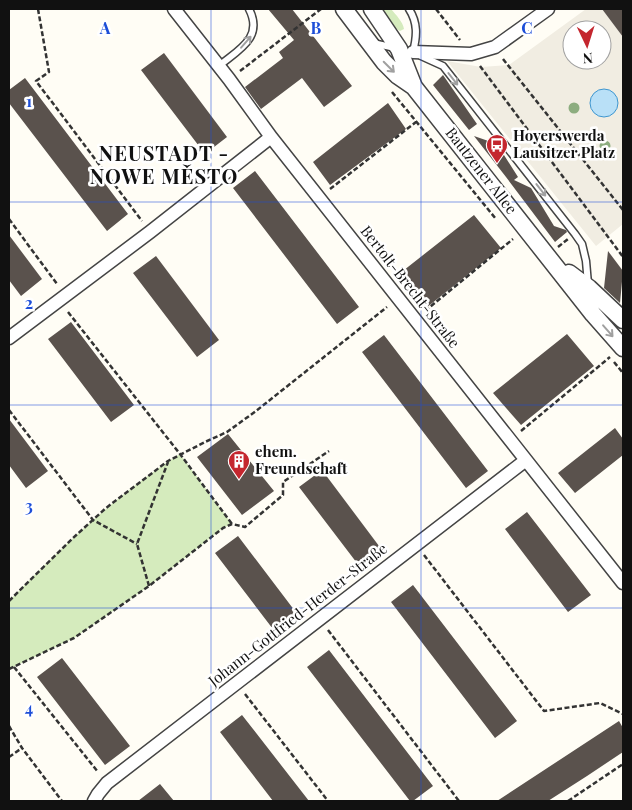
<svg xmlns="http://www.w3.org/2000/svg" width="632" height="810" font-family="'Playfair Display',serif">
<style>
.green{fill:#d5ebbd}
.plaza{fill:#f1ede2;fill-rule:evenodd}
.water{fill:#b9e0f7;stroke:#3f96cf}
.building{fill:#5a524d}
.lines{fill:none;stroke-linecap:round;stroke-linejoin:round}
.service-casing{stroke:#444;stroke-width:9}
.minor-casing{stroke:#444;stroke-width:15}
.tertiary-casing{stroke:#444;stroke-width:19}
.path{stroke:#333;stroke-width:2.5;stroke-dasharray:5 2.5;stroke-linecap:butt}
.service{stroke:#fff;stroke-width:6}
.minor{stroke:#fff;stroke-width:12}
.tertiary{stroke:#fff;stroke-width:16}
.tree{fill:#8dad7f}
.oneway{stroke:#a0a0a0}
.grid{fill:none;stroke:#1d4ed8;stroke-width:1;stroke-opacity:0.55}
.labels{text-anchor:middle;stroke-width:5;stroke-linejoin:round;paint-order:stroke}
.poi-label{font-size:15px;font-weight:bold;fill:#111;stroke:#fff;text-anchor:start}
.street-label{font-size:15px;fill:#111;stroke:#fff}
.district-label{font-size:20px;font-weight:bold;letter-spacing:1px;fill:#111;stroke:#fff}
.grid-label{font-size:16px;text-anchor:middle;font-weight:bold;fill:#1d4ed8;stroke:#fff;stroke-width:5;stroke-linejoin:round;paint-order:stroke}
</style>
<rect width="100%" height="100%" fill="#fffdf5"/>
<path class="green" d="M380 9H391C396 15 403 22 404 29L400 31 390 25Z
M180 454 232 524 223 528 149 586 74 638 9 669V601C48 561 88 522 133 487 148 476 163 464 180 454Z"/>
<path class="plaza" d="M586 9H602L623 37V224L596 246 447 61 481 67 509 65ZM572 30H602V60H572Z"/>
<path class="water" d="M590 103a14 14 0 1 1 28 0a14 14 0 1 1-28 0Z"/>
<path class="building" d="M268 9H292L352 86 324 107 302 78 261 109 245 87 283 58 279 52 294 40Z
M602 9H623V37Z
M164 53 227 137 205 154 141 70Z
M443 75 477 124 469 130 433 85Z
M25 78 128 214 107 231 9 103V90Z
M388 103 406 129 330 185 313 162Z
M474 136 497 144 518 177 514 180 531 188 554 226 566 230 567 232 555 242 506 177Z
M255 171 359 307 337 324 233 188Z
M474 215 501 248 426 308 399 274Z
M9 235 42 279 21 296 9 280Z
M608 251 623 271 620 303 604 288Z
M156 256 219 340 197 357 133 273Z
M71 322 134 405 111 422 48 339Z
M567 334 594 366 521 425 493 393Z
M384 335 488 471 466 488 362 352Z
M9 419 48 471 26 488 9 465Z
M615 428 623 439V455L575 493 558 473Z
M228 434 274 491 242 515 197 457Z
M322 470 385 554 363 571 299 487Z
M527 512 591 595 568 612 505 529Z
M238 536 301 619 279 637 215 553Z
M413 585 517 721 495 738 391 602Z
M329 650 433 786 413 801H410L307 667Z
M62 658 130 746 105 765 37 677Z
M242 715 253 729 309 801H273L220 732Z
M619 721 623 728V752L587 776 548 801H497Z
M160 784 174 801H138Z"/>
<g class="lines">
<g class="service-casing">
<path id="service" d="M409 9C418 23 417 36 413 52
M373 43 395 48
M421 56 443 66 575 234 582 244 586 261 588 284
M219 66C238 50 264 38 249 9"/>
</g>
<g class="minor-casing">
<path id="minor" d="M174 9 229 79 271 137 623 583
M413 52 471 54 495 47 548 9
M9 338 150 232 271 137
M94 801 98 794 107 783 526 460"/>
</g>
<g class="tertiary-casing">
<path id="tertiary" d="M344 9 384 62 398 76 414 87
M372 9 399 49 414 87 593 314 623 348
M569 273 589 288 623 320"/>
</g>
<path class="path" d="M38 9 49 72 36 81 142 221
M436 9 460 40
M503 59 623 210
M480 66 623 257
M240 71 321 9
M392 92 496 219
M330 189 416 122
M9 219 57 284
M558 247 568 239
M425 311 513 239
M68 312 180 454 232 524
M614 362 623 373
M9 410 93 520 137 544
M521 431 610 357
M424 555 544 711 600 703 623 714
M149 586 137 544 168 462
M9 601 73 538 106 508 168 461 205 442 227 432 256 411 387 307
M328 630 459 801
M14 667 98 772
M9 669 74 638 149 586 223 528 232 524 245 527 283 495V482L329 451
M245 694 328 801
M9 726 22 748 62 801
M9 757 22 748
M568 801 623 764"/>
<use href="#service" class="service"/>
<use href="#minor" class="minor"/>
<use href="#tertiary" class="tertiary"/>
</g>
<g class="tree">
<circle cx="574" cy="108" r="5.5"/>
<circle cx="605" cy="146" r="5.5"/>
</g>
<defs><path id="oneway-shaft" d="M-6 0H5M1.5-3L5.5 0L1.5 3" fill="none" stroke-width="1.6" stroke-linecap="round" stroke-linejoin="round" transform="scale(1.25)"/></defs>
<g class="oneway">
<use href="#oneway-shaft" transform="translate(246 42) rotate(-49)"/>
<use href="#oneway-shaft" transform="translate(389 67) rotate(45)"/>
<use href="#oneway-shaft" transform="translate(453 79) rotate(52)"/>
<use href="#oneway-shaft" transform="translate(541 190) rotate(52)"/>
<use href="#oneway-shaft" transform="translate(608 331) rotate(49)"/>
</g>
<path class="grid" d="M211 9V801M421 9V801M9 202H623M9 405H623M9 608H623"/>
<defs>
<g id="bus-pin" transform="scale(1.125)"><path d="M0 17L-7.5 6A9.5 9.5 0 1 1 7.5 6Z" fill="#c4262e" stroke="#fff"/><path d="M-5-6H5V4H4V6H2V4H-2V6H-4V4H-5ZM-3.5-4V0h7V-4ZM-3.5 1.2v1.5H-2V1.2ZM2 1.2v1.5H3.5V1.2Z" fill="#fff"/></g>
<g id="building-pin" transform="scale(1.125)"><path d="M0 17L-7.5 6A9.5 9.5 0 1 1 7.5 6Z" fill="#c4262e" stroke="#fff"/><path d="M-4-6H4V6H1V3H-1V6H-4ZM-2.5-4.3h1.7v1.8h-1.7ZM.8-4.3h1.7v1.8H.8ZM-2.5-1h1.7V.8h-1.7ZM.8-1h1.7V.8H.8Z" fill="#fff"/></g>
</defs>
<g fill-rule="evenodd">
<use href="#bus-pin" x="497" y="145"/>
<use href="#building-pin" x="239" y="461"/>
</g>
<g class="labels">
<g class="poi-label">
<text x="513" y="141">Hoyerswerda<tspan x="513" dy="17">Lausitzer Platz</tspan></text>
<text x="255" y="457">ehem.<tspan x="255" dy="17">Freundschaft</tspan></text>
</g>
<g class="street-label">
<text transform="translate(481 171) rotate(52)" y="5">Bautzener Allee</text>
<text transform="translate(410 287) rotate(52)" y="5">Bertolt-Brecht-Straße</text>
<text transform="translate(298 615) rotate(-38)" y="5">Johann-Gottfried-Herder-Straße</text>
</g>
<g class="district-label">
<text x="164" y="161">NEUSTADT -<tspan x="164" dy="23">NOWE MĚSTO</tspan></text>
</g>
</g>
<g class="grid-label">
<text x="105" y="34">A</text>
<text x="316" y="34">B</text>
<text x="527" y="34">C</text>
<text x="29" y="107">1</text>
<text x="29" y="309">2</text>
<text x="29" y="512">3</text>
<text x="29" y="714">4</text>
</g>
<rect width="632" height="810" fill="none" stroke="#111111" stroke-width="20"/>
<g transform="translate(587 45) rotate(176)"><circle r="24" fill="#ffffff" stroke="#a0a0a0"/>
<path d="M0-4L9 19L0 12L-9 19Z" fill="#c4262e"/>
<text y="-8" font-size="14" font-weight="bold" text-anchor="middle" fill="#111111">N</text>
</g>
</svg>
